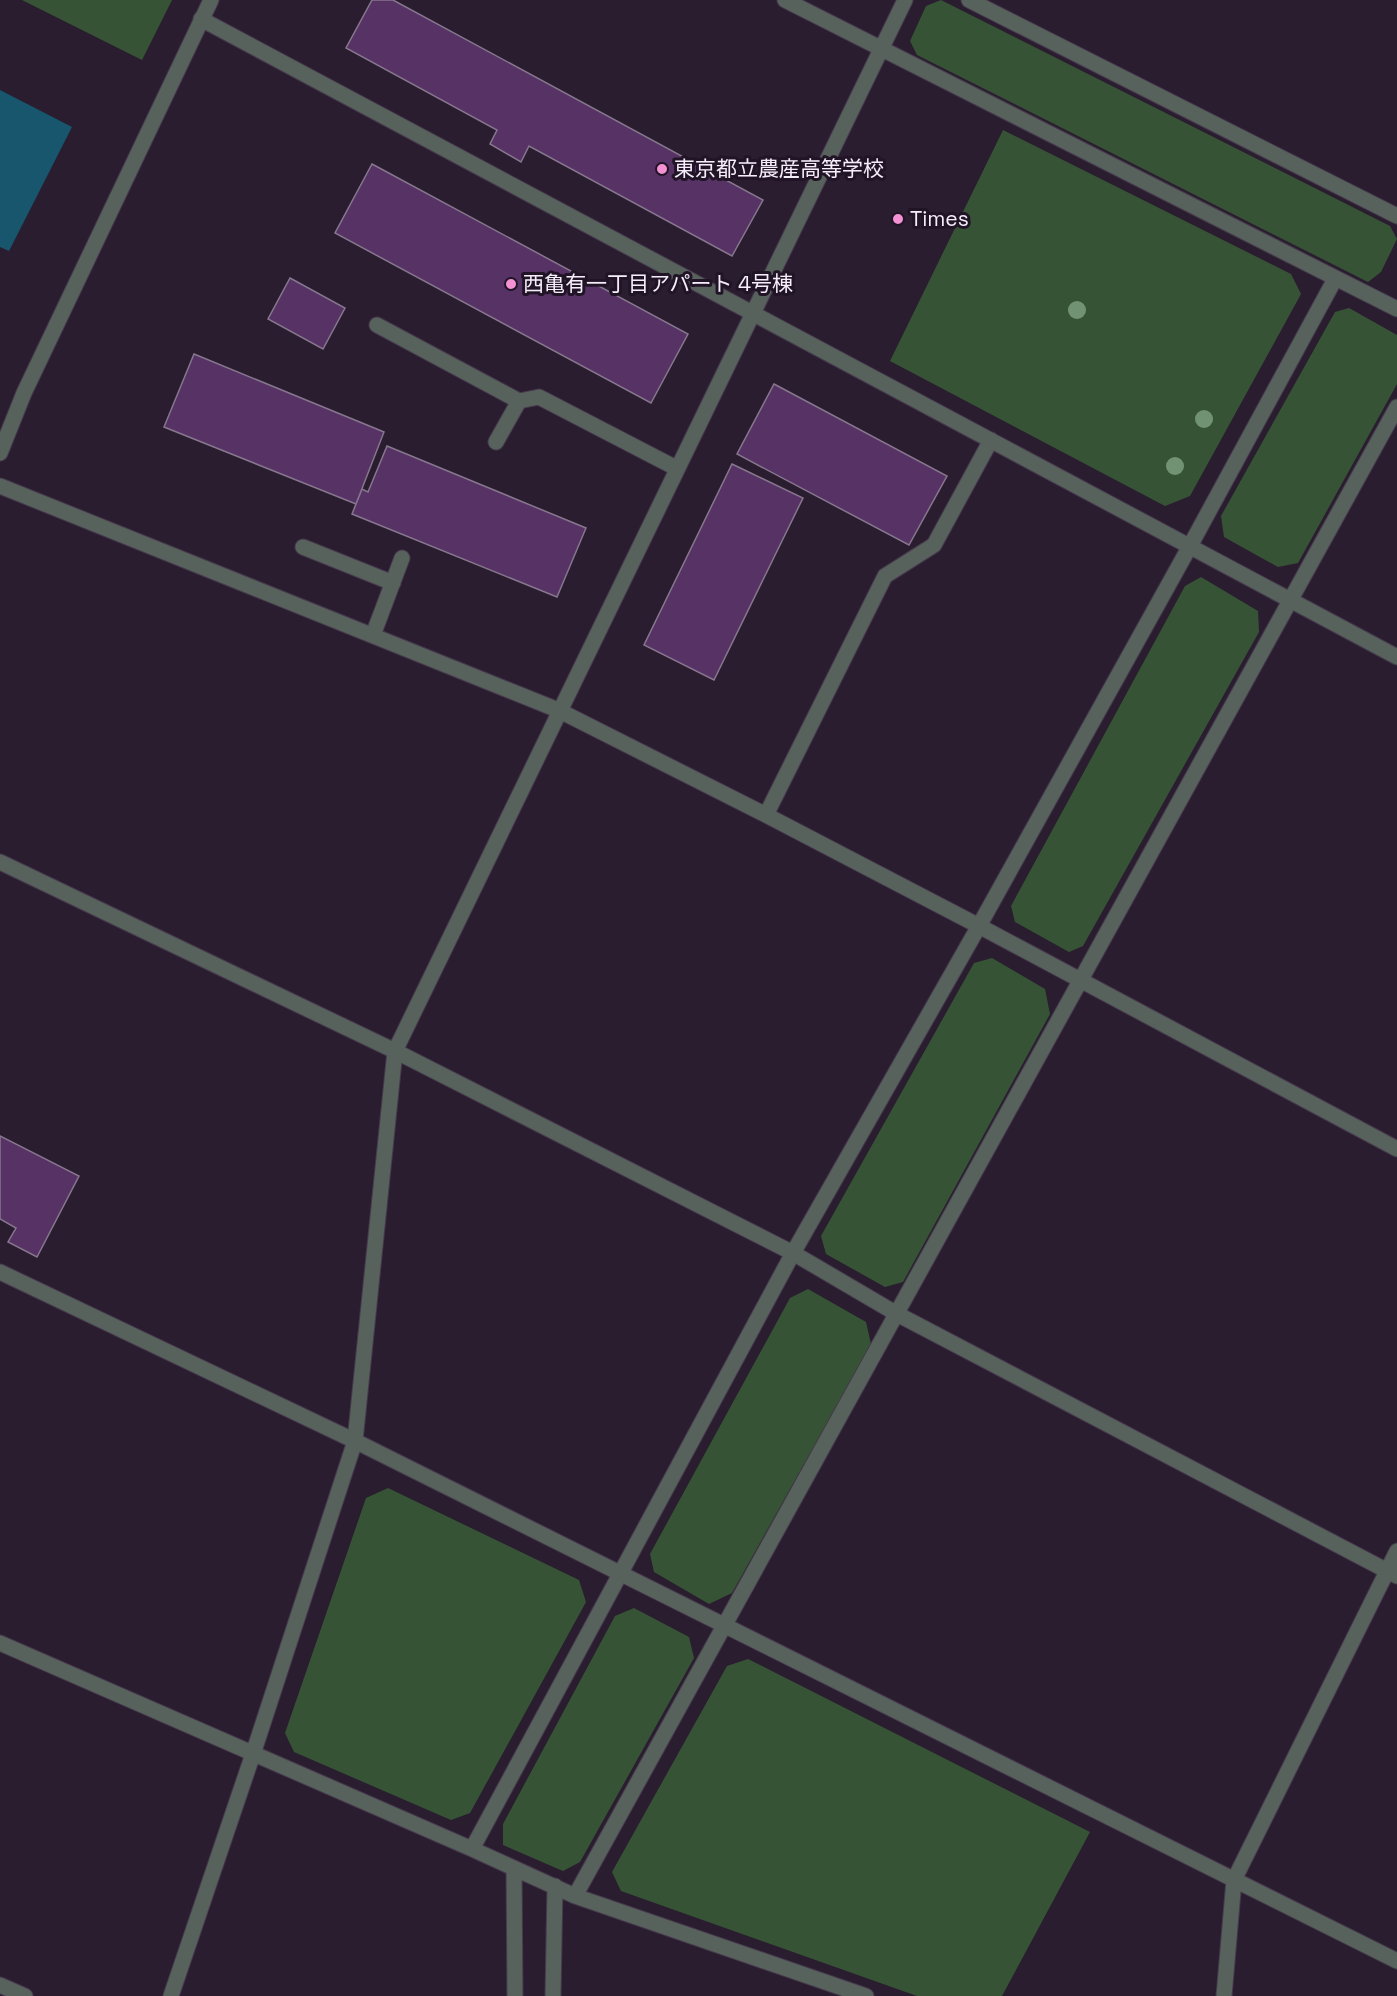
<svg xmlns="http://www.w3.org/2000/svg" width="1397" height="1996" font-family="'Space Grotesk','Noto Sans JP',sans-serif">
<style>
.green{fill:#365435}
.water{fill:#17566d}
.building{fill:#563364;stroke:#87778e;stroke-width:1.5}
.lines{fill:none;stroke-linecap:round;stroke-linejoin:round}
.minor-casing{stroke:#463a4c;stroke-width:17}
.minor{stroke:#57625c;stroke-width:15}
.tree{fill:#729373}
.poi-dot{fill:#f491d3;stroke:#201426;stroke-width:2}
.labels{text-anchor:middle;stroke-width:6;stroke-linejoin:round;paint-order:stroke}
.poi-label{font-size:21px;fill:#f5edfa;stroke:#201426;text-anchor:start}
</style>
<rect width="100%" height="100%" fill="#2a1d30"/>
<path class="green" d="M22 0H172L142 60Z
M941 0 1390 226 1397 239 1381 272 1368 282 917 55 910 41 926 6Z
M1003 130 1291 274 1301 294 1190 496 1165 506 890 361Z
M1349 308 1397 335V384L1298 563 1278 567 1224 537 1221 516 1335 312Z
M1201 577 1258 611 1259 632 1083 946 1069 952 1015 922 1011 906 1185 586Z
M992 958 1045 989 1050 1014 903 1282 885 1287 826 1254 821 1236 974 963Z
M808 1289 866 1322 871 1344 732 1593 709 1604 654 1572 650 1554 790 1298Z
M388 1488 579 1580 586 1602 470 1813 451 1820 294 1752 285 1733 366 1498Z
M634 1608 689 1637 694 1658 580 1862 563 1871 503 1845V1824L615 1616Z
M748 1659 1090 1832 1002 1996H917L621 1891 612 1872 727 1666Z"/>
<path class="water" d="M0 90 72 127 9 251 0 247Z"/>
<path class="building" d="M372 0H393L763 200 732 256 529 146 521 162 490 144 497 130 346 48Z
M372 164 688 334 651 403 335 233Z
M290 278 345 308 323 349 268 319Z
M194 354 384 432 356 504 164 427Z
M774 384 947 476 909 545 737 454Z
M387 446 586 528 557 597 352 514 362 489 368 492Z
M732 464 803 498 714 680 644 645Z
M0 1136 79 1176 37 1257 8 1242 16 1228 0 1219Z"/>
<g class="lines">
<g class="minor-casing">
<path id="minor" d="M785 0 1397 309
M969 0 1397 216
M201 19 1397 657
M377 325 519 401 539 397 676 468
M496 442 519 401
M0 453 24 393 211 0
M0 486 558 710 766 815 979 926 1397 1149
M303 547 393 583
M373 635 402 558
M766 815 885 576 934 545 991 440
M0 862 395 1051 793 1253 897 1314 1397 1576
M0 1272 355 1441 1397 1961
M0 1643 472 1849 575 1896 866 1996
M472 1849 793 1253 979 926 1190 546 1335 279
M514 1868 515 1996
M575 1896 1397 407
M0 1985 25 1996
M171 1996 253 1754 355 1441 395 1051 905 0
M553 1996 555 1886
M1224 1996 1234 1880 1397 1551"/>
</g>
<use href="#minor" class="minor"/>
</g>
<g class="tree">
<circle cx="1077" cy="310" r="9"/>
<circle cx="1204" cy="419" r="9"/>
<circle cx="1175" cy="466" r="9"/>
</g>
<g class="poi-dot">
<circle cx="662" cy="169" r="6"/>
<circle cx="898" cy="219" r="6"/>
<circle cx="511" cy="284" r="6"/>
</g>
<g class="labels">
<g class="poi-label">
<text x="674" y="176">東京都立農産高等学校</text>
<text x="910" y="226">Times</text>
<text x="523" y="291">西亀有一丁目アパート 4号棟</text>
</g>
</g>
</svg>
